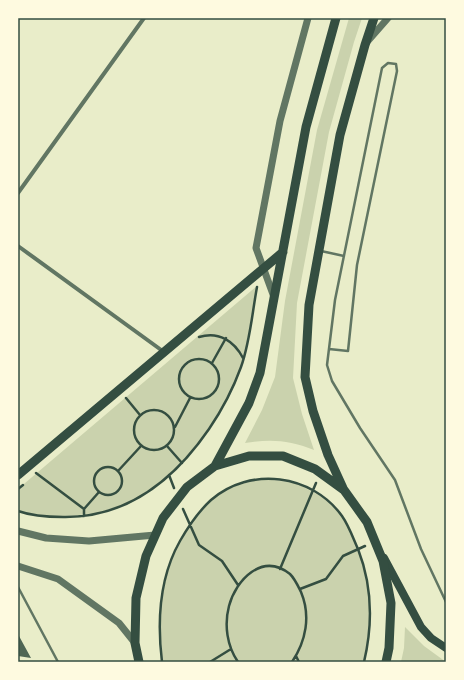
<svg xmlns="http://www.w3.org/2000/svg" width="464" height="680" font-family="'Times New Roman',serif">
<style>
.green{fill:#cad2ad}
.building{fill:#4f6655}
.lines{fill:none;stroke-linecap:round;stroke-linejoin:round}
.path{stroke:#344e41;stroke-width:2.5}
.service{stroke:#617663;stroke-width:2.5}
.minor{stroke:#617663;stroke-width:4}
.tertiary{stroke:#617663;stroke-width:7}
.primary{stroke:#344e41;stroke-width:8}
.trunk{stroke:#344e41;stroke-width:9}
.neatline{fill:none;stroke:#344e41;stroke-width:1.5}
</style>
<rect width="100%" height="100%" fill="#e9edc9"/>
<path class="green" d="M349 18H362L354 42 329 132 297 303 293 378 302 414 314 450C289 440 271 439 245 443L262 410 275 377 285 301 317 130Z
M257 286 244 359 229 395 215 419 189 456 160 483 132 502 94 514 46 517 18 511V489Z
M263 479 296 483 326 499 342 516 353 536 367 578 370 623 364 662H162C156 612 162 567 191 525 199 513 208 502 220 494 233 485 248 482 263 479Z
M405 627 424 646 446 662H401L404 648Z"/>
<path class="building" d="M18 633 19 636 31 658 18 656Z"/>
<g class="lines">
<path class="path" d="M199 337C219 331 234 341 243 358
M179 379a20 20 0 1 1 40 0a20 20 0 1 1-40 0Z
M212 363 226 338
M126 398 140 415
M134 430a20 20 0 1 1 40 0a20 20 0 1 1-40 0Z
M175 427 190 398
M167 446 182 463
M94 481a14 14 0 1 1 28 0a14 14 0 1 1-28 0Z
M118 471 141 446
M36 473 84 509
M169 475 174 488
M18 489 23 485
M183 509 199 545 222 561 238 585
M18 511C32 516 48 517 63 517 127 518 174 480 209 429 222 410 233 389 241 367 250 342 252 314 257 287
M84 516V509L99 492
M280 569 316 483
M300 589 326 579 343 556 365 546
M296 656 299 662
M162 662C157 621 159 578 180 541 188 527 199 511 211 500 250 466 312 474 342 516 349 526 353 538 358 549 372 585 373 624 364 662
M210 662 231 649
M238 662C227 646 224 625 229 606 236 580 262 552 290 574 295 579 298 586 301 592 311 616 306 641 292 662"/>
<path class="service" d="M321 251 344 256
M329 349 348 351 357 265 397 71 396 64 388 63 382 68 335 300 327 365 332 381 360 428 395 480 421 549 446 602
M18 587 58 662"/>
<path class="minor" d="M18 193 144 18
M18 246 164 352"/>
<path class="tertiary" d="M367 42 388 18
M274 297 256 248 280 121 308 18
M18 531 46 538 89 541 155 535
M18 566 58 579 119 623 135 643"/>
<path class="primary" d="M384 558 421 627 431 638 446 648"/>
<path class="trunk" d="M215 466 249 403 260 373 306 127 336 18
M18 475 283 252
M343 488 328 455 313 411 305 377 309 305 340 135 365 45 374 18
M139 662 135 643 136 598 146 556 163 518 187 487 215 466 249 456H283L315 469 344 490 367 522 383 561 391 603 389 648 386 662"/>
</g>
<rect width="464" height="680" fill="none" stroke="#fefae0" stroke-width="38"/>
<rect x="19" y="19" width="426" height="642" class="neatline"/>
</svg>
